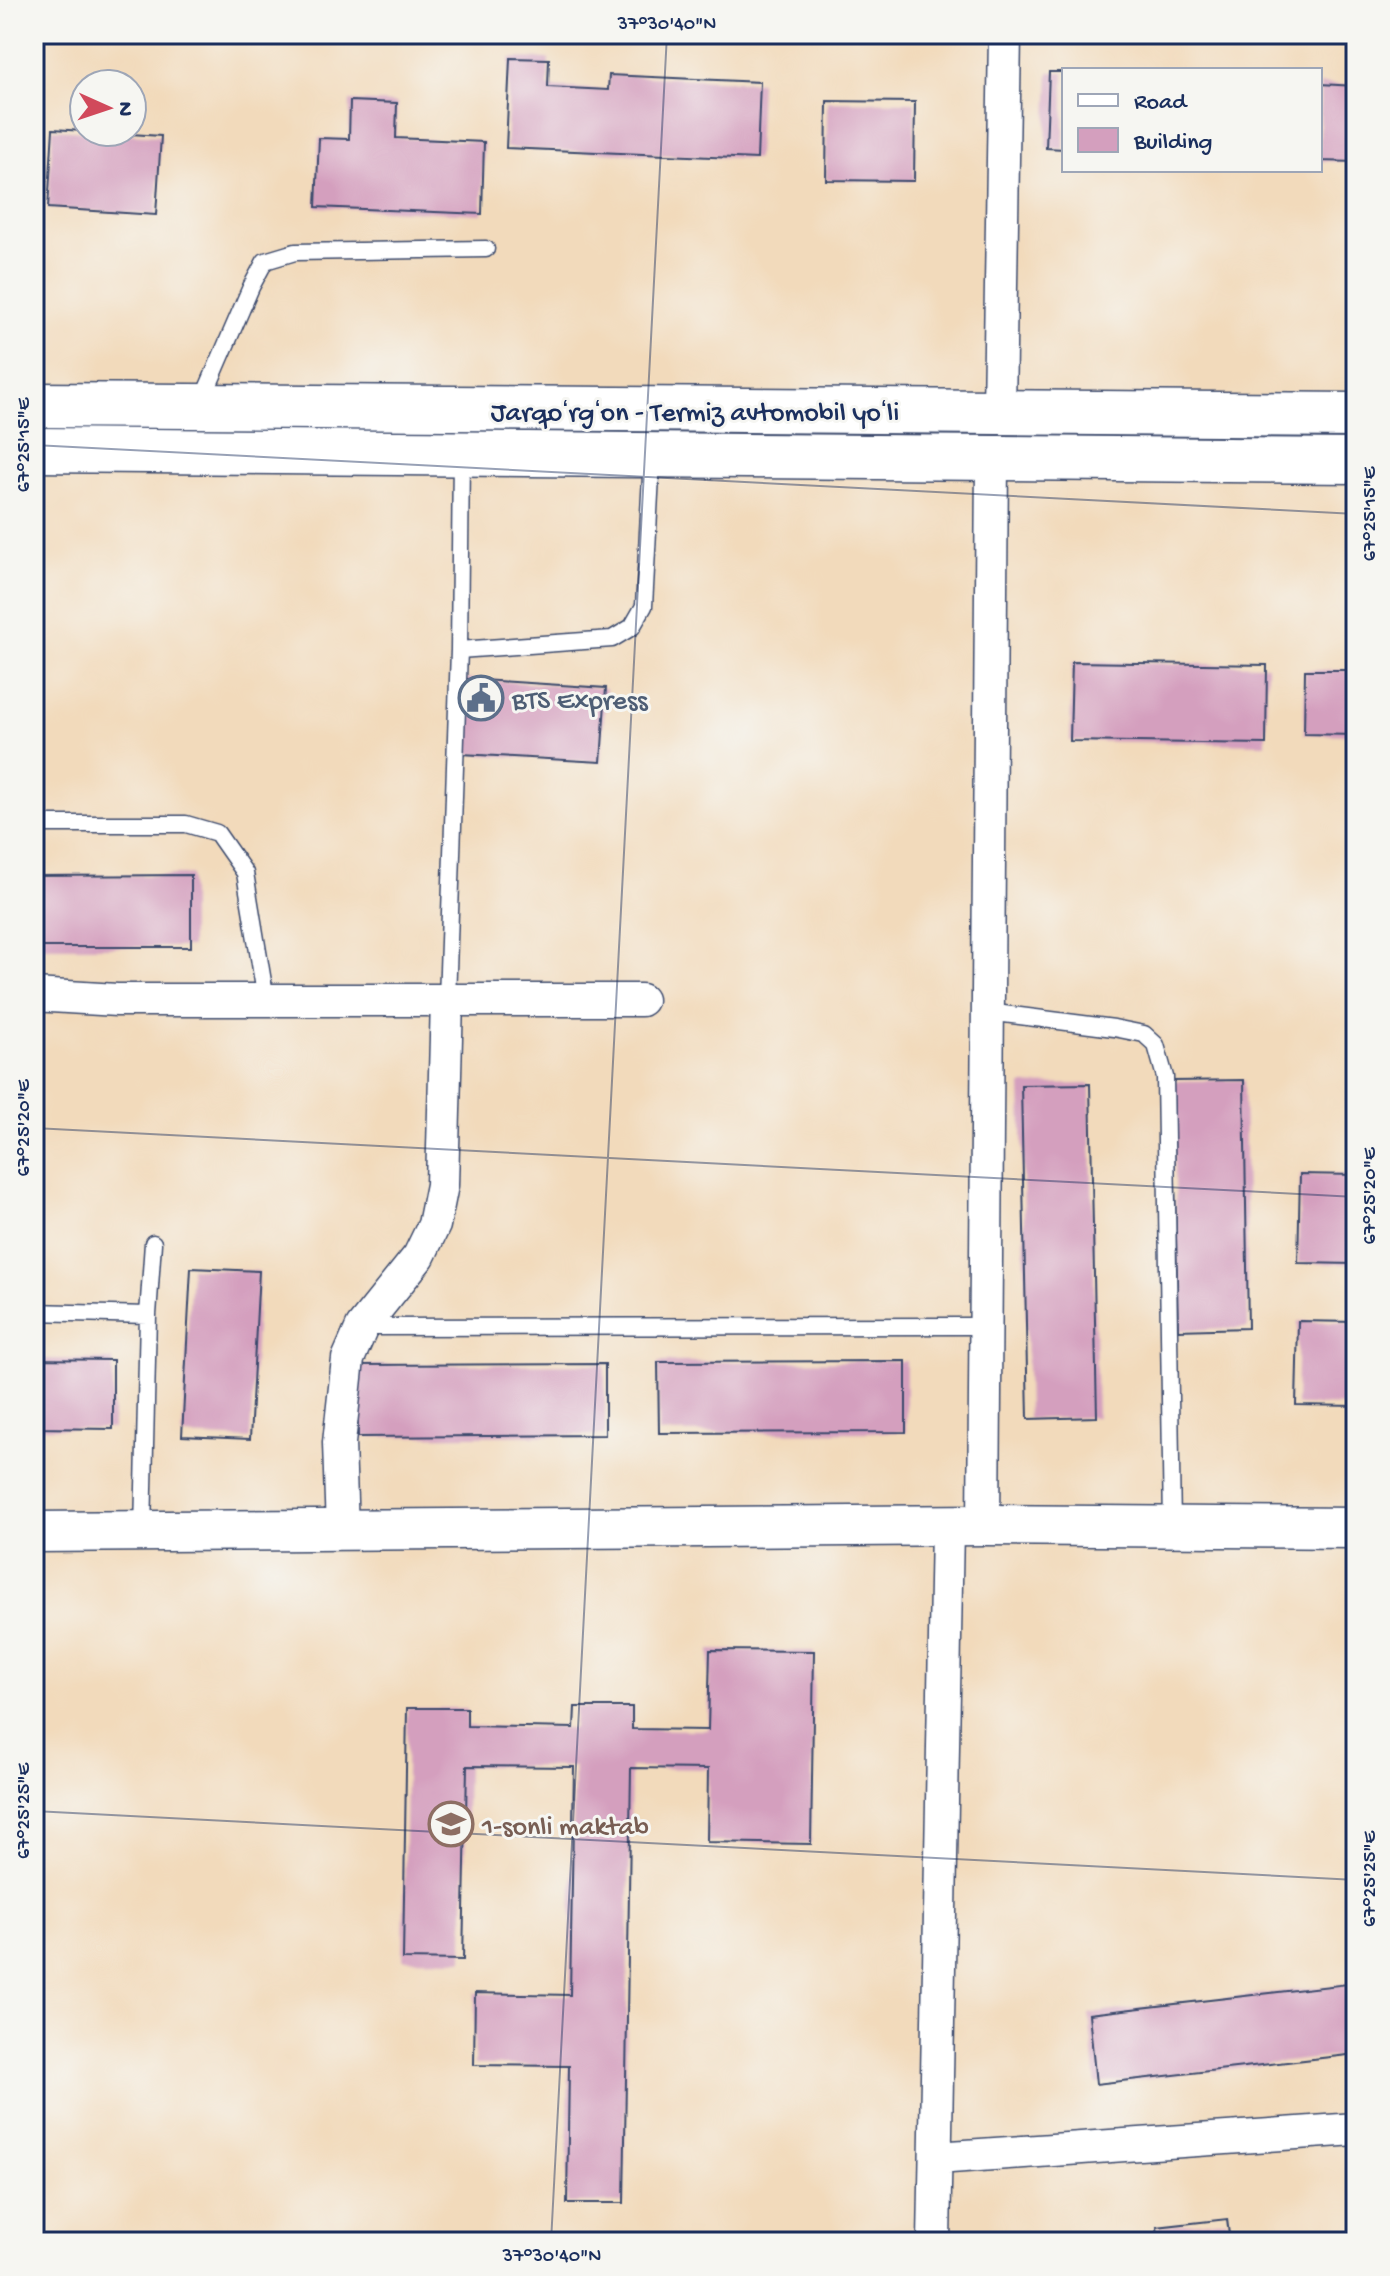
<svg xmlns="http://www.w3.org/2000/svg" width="1390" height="2276" font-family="'Gochi Hand',sans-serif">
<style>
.building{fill:#d49fbe}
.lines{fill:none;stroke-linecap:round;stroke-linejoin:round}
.service-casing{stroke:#3b496c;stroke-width:19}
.minor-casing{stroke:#3b496c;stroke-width:35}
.tertiary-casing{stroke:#3b496c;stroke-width:43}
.trunk-casing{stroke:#3b496c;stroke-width:47}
.service{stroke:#fff;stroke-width:16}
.minor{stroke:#fff;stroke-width:32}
.tertiary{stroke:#fff;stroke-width:40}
.trunk{stroke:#fff;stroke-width:44}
.ticks{fill:none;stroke:#1b2f5e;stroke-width:2;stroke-opacity:0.45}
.labels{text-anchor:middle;stroke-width:6;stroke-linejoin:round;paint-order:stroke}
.street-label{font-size:28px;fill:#1b2f5e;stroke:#f6f6f2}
.service-label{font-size:28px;fill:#4e5e75;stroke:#f6f6f2;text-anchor:start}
.education-label{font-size:28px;fill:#785e54;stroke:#f6f6f2;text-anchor:start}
.neatline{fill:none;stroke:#1b2f5e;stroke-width:3}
.ticks-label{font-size:20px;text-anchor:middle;fill:#1b2f5e}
</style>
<rect width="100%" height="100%" fill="#f6f6f2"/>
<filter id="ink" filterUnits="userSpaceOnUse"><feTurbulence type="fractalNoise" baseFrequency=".0125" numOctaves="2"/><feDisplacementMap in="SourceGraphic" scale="16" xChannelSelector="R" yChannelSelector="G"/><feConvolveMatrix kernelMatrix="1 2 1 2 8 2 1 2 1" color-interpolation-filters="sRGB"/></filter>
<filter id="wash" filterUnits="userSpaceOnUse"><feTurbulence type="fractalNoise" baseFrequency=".006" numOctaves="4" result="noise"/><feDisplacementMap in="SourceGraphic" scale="32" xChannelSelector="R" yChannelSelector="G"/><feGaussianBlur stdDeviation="1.8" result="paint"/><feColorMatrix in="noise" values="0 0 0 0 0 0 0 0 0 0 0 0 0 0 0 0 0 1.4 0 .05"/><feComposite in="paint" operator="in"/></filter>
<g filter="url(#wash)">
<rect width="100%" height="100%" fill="#f2dabb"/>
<g id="blocks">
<path class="building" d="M510 58 549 59 548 87 608 90 609 75 760 82 757 159 506 148Z
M1049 72H1064V149L1046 148Z
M1320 84 1356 86V162L1320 161Z
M350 101 397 103 396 138 484 142 482 214 316 207 319 138 349 139Z
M827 101 915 102 914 181 826 180Z
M53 129 161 136 156 215 48 208Z
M1072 662 1267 665 1266 744 1070 741Z
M1305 670H1356V735L1304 734Z
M466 679 606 688 601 762 462 754Z
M191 875V947H34V876Z
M1244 1080 1248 1328 1178 1330 1173 1081Z
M1090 1084 1097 1417 1028 1419 1021 1085Z
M1300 1174 1356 1175V1264L1298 1263Z
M191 1268 259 1271 250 1439 182 1436Z
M1298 1321 1356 1322V1406L1296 1405Z
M34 1359 113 1360V1429L34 1428Z
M906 1361V1432L659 1433 658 1362Z
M605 1364V1435L358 1437 357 1365Z
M710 1650 814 1651 811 1844 707 1842 708 1769 631 1768 624 2203H567L569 2066 474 2065 475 1993 570 1995 574 1767 467 1766 463 1960 403 1959 407 1708H467V1726L574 1728 575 1707H632V1729L708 1730Z
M1356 1983V2054L1096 2084 1089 2014Z
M1227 2219 1230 2242H1159L1157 2227Z
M1055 2236V2242H1013V2240Z"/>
</g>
</g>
<g filter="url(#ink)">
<use href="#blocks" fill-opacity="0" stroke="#3b496c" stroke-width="2"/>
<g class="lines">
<g class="service-casing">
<path id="service" d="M201 403 251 287 265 261 295 252 486 249
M461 455 459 650 612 639 632 627 644 606 652 457
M34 824H186L217 833 245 873 266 1000
M447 1000 459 650
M988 1012 1114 1028 1144 1034 1156 1045 1165 1077 1172 1526
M34 1312 148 1315
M363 1327 985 1326
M143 1532 148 1315 153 1243"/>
</g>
<g class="minor-casing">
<path id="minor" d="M999 410 1005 34
M34 995 117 1000H641
M984 1525 992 459
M342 1530 339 1443 348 1359 362 1327 419 1256 434 1225 442 1185 447 1000
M936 2158 1356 2129
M934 2242 947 1527"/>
</g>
<g class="tertiary-casing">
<path id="tertiary" d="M34 1532 984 1525 1356 1528"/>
</g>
<g class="trunk-casing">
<path id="trunk" d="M34 405C475 410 915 409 1356 415
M34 450 1356 461"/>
</g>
<use href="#service" class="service"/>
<use href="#minor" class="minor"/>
<use href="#tertiary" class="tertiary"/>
<use href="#trunk" class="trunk"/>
</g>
</g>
<path class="ticks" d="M34 445 1356 514M34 1128 1356 1197M34 1811 1356 1880M551 2242 667 34"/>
<defs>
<g id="civic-ring" transform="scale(2.3)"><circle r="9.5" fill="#f6f6f2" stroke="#5c6f8a" stroke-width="1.5"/><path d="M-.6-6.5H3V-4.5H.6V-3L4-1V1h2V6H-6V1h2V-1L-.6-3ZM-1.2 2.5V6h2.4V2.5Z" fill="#5c6f8a"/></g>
<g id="school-ring" transform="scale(2.3)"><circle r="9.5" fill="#f6f6f2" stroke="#8d6e63" stroke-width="1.5"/><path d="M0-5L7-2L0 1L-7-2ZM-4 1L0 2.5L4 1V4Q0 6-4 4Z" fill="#8d6e63"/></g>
</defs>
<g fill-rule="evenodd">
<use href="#civic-ring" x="481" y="698"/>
<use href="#school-ring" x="451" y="1824"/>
</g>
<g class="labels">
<g class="street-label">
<text x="695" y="420">Jarqoʻrgʻon - Termiz avtomobil yoʻli</text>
</g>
<g class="service-label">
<text x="512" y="708">BTS Express</text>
</g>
<g class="education-label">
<text x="482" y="1834">1-sonli maktab</text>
</g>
</g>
<rect width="1390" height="2276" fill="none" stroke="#f6f6f2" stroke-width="88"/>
<rect x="1062" y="68" width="260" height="104" fill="#f6f6f2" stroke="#9ea6b7" stroke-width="2"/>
<rect x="1078" y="94" width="40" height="12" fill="#ffffff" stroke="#9ea6b7" stroke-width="2"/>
<text x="1134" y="108" font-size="24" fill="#1b2f5e">Road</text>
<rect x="1078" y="128" width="40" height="24" fill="#d49fbe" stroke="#9ea6b7" stroke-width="2"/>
<text x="1134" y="148" font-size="24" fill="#1b2f5e">Building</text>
<g transform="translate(108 108) rotate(93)"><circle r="38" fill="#f6f6f2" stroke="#9ea6b7" stroke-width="2"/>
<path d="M0-6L14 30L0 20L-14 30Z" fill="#d1495b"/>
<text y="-12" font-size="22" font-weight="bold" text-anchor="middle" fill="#1b2f5e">N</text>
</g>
<rect x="44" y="44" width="1302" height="2188" class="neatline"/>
<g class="ticks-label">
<text x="667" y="29">37°30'40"N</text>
<text transform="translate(22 445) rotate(-90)" y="7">67°25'15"E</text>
<text transform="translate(1368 514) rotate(-90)" y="7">67°25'15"E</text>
<text transform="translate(22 1128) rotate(-90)" y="7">67°25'20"E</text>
<text transform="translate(1368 1196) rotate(-90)" y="7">67°25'20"E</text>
<text transform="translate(22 1811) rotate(-90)" y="7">67°25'25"E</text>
<text transform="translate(1368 1879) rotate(-90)" y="7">67°25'25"E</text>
<text x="552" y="2261">37°30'40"N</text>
</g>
</svg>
